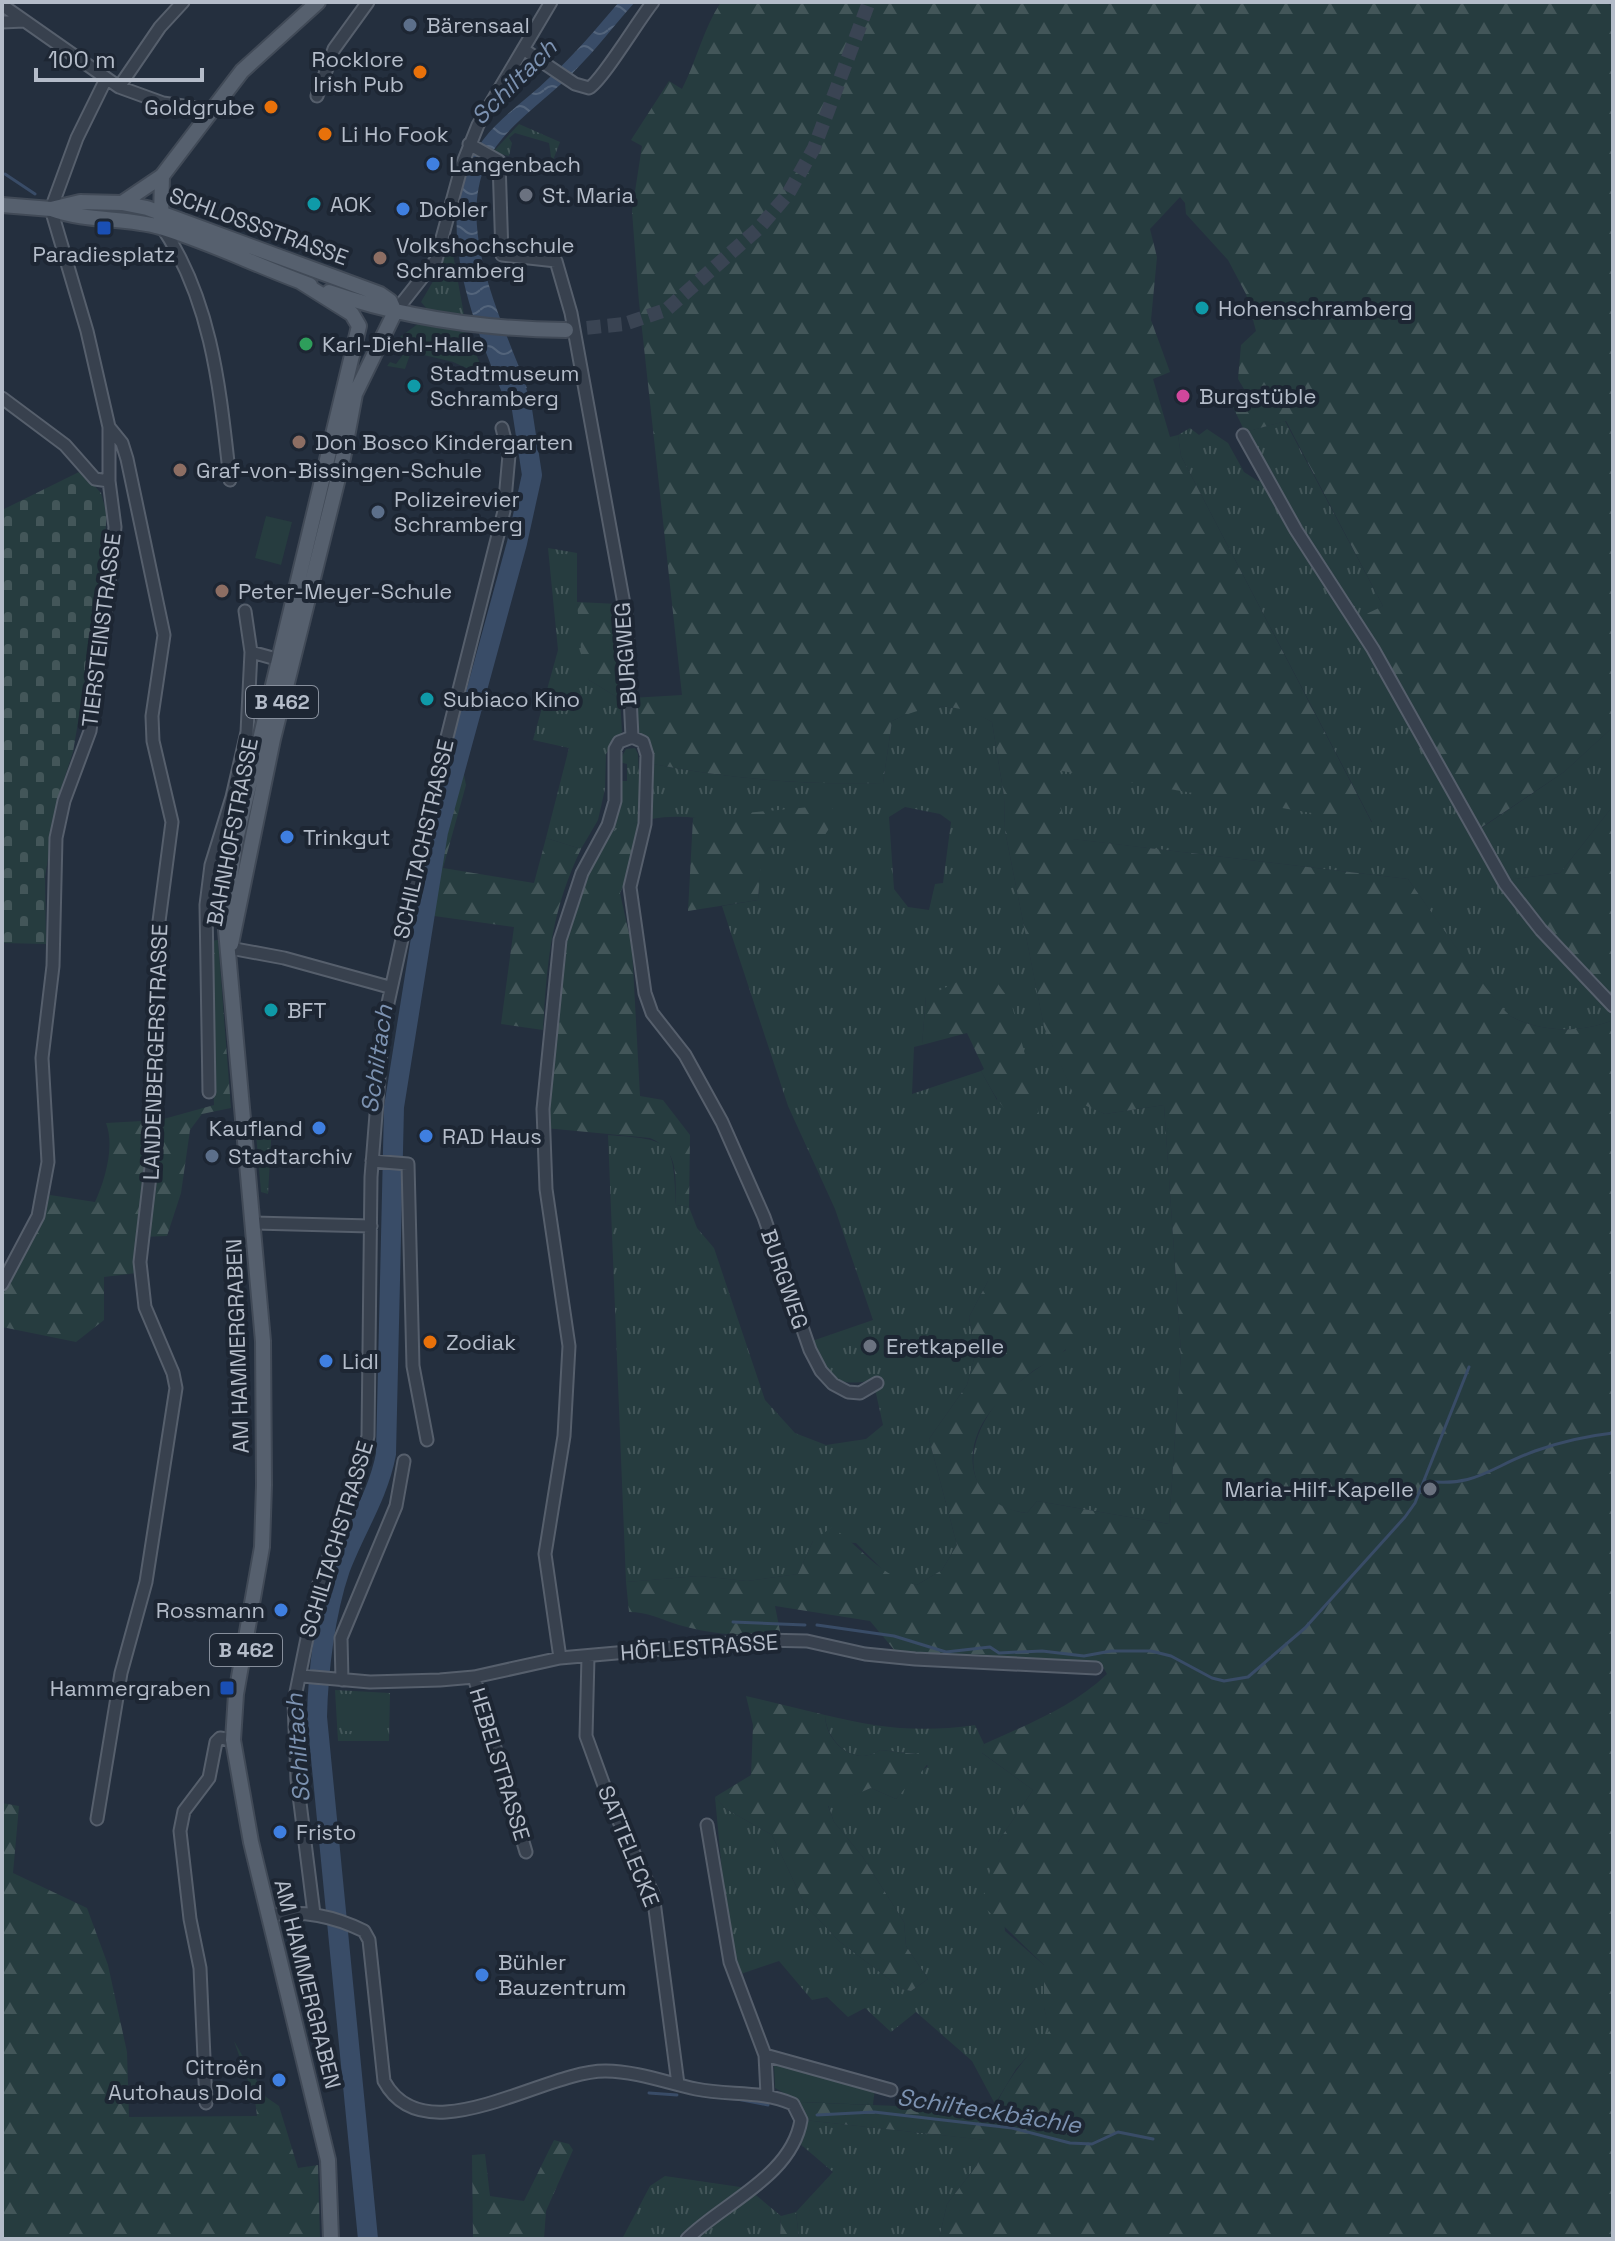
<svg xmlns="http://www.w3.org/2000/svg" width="1615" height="2241" font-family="'Space Grotesk',sans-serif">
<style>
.grass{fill:url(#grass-tufts);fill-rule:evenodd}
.forest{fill:url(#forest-firs)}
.cemetery{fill:url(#cemetery-stones)}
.park{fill:#263c3f}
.water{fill:url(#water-waves)}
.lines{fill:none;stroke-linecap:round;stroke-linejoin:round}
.stream{stroke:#394c67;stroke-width:3}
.river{stroke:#394c67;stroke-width:20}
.major-tunnel{stroke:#3a4453;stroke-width:14;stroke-dasharray:14 7;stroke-linecap:butt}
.minor-casing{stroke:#565f6c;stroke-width:15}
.major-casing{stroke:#414a57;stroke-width:18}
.minor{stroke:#38414e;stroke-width:11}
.major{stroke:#56606e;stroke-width:14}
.service-dot{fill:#5c6f8a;stroke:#1d2633;stroke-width:3}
.food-dot{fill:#e8710a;stroke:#1d2633;stroke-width:3}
.shop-dot{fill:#3f7fe0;stroke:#1d2633;stroke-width:3}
.worship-dot{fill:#6b7280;stroke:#1d2633;stroke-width:3}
.culture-dot{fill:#0f9aa8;stroke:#1d2633;stroke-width:3}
.transit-dot{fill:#1a4fb4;stroke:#1d2633;stroke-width:3}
.education-dot{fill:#8d6e63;stroke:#1d2633;stroke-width:3}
.leisure-dot{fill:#2e9e5b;stroke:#1d2633;stroke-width:3}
.hotel-dot{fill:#d1479c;stroke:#1d2633;stroke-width:3}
.labels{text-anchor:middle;stroke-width:8;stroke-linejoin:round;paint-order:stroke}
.shield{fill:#1d2633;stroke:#878f9c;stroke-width:2}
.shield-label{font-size:20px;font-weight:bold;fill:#b4bcc9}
.poi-label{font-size:22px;fill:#b4bcc9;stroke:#1d2633;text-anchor:start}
.street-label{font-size:22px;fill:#b4bcc9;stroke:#1d2633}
.water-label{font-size:24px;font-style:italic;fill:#7c92b1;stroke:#1d2633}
</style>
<defs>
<pattern id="grass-tufts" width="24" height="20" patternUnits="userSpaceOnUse" patternTransform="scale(2)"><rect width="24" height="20" fill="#263c3f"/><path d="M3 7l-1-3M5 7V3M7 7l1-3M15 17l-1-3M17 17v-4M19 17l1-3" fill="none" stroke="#435659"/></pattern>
<pattern id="forest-firs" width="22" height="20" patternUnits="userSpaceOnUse" patternTransform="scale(2)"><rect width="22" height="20" fill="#263c3f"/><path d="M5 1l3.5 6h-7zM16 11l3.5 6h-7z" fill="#435659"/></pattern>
<pattern id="cemetery-stones" width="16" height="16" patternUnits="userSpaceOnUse" patternTransform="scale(2)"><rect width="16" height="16" fill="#263c3f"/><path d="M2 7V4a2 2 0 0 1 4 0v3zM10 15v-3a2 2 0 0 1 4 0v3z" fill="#435659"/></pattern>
<pattern id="water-waves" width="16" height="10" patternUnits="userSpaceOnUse" patternTransform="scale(2)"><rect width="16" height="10" fill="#394c67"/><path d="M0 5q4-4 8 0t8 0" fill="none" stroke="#53647b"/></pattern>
</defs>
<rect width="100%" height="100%" fill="#242f3e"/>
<path class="grass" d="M519 124 560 142 552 163 549 143 515 133 509 138 512 143 509 156 493 152Z
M448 242 451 243 464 315 428 310 421 302 435 278Z
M1285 421 1383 606 1361 618 1477 831 1564 772 1613 727V806L1560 873 1508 880 1613 1000V1020C1582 1033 1542 1033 1512 1017 1497 1009 1423 900 1408 879L1072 839 1043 767 1372 822 1181 456 1178 435 1190 428 1199 435 1207 429 1228 443 1244 472 1258 481 1270 477 1245 432Z
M548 548 577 553V602L589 680 620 699 622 732 606 754 605 789 598 820 581 849 546 838 569 748 533 740 558 650Z
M924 706 967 708 992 722 1004 796 1005 831 1044 1026 1077 1101 1105 1114 1164 1105 1181 1353 1169 1524 1037 1501 1027 1513C965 1505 961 1452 993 1408 1011 1384 1041 1366 1066 1350L988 1281 969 1317 975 1355 967 1385 929 1439 957 1545 942 1570 917 1585 894 1581 856 1543 813 1541 798 1574 747 1581 699 1576 626 1582 608 1135C673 1140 673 1140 676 1205L689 1207 697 1228 714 1248 765 1400 795 1433 826 1445 866 1439 883 1425 873 1380C833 1389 827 1374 812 1341L873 1320 835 1209 788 1106 722 906 758 900C761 867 755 838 797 841 751 831 699 810 652 819L649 785 653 764C729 779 805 785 883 783L892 721ZM905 807 940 814 951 822 943 883 935 884 929 910 908 907 894 889 889 817ZM926 997 1011 1002 997 1100 981 1071 912 1094 914 1047 922 1045Z
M635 748 638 754 641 821 616 830 611 835 617 813 618 781H627V764L619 762 626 749Z
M255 1122 272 1124 268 1194 261 1192Z
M335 1690 390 1693 389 1741H338Z
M825 1715C879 1728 919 1733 975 1725L984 1744 982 1753 1033 1790 998 1842 1005 1931 1044 1965V2007L1050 2031 1016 2069 995 2104 972 2061 916 2012 891 2032 865 2008 848 2017 827 1997 812 2000 779 1961 738 1975 724 1894 715 1797 726 1809 772 1835 805 1905 839 1941 902 1989 911 1991 928 1979 906 1946 904 1922 862 1856 834 1822 828 1805 871 1788 896 1799 912 1778 928 1766 916 1754 880 1750C855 1768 826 1742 825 1715Z
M804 2120 986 2140 977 2165 947 2204 939 2239H799L796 2212 833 2172 799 2143Z
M665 2176 747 2188 684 2239H622L650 2186Z
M751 2191 781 2216 780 2239H692Z"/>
<path class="forest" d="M721 2H1606L1613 8V727L1564 772 1476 831 1360 617 1383 606 1286 421 1245 432 1232 405 1244 400 1247 394 1238 379 1241 345 1256 331 1246 294 1228 260 1186 214 1185 203 1180 197 1150 229 1157 257 1151 320 1170 372 1153 379 1170 437 1178 435 1181 456 1372 823 1044 768 1073 839 1408 879C1423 900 1498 1009 1512 1017 1542 1033 1582 1033 1613 1020V2239H939L947 2204 977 2165 985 2140 804 2120 800 2102 897 2106 991 2121C1000 2085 1026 2058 1049 2031L1044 2007V1965L981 1904 998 1842 1033 1790 981 1752 984 1744C1026 1725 1073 1707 1107 1674L1100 1662 896 1652 870 1621 775 1606 781 1636C746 1636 713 1635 679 1625 660 1619 648 1612 629 1612L626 1582 699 1576 747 1581 798 1574 813 1541 832 1527C861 1547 882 1578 917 1585L942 1570 957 1545 929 1439 967 1385 975 1355 969 1317 988 1281 1018 1272 1046 1285 1079 1318C1075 1328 1072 1344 1064 1351 1056 1360 1043 1364 1033 1371 1021 1380 1007 1393 997 1404 958 1444 964 1505 1027 1513L1037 1501 1169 1524 1181 1353 1164 1105 1105 1114 1077 1102 1044 1027 1005 831 1004 796 992 722C953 701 931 703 892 721L883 783C806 785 729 779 653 764L650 747 634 730 631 698 682 695 639 302 632 211 642 146 631 140 669 81 682 89C697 60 703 29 721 2Z
M577 602 618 604 620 699 589 680 582 661Z
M459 773 464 775 466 785 443 868 534 883 546 838 581 849C551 912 547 961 543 1030L501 1024 514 927 427 915 443 832Z
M832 805 835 819 823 838C763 845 763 834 758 900L688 911 693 818Z
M1613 806V1000L1542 925 1507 880 1560 873Z
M641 821 637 856 620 893 632 947 640 1096 663 1100 690 1135 689 1207 676 1205C675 1176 680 1151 650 1138L545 1128C550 1062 555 863 618 829 625 825 634 824 641 821Z
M218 940 231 1108 202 1114 190 1130 181 1193 167 1236 142 1237 137 1273 104 1277V1320L76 1342 2 1327V1290L17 1270 50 1195 95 1202C105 1180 115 1146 106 1123L160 1120 214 1105 208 941Z
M993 977 1011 1002 1037 1100 1039 1122C1008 1128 994 1093 981 1071L984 1069 967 1033 922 1045 926 997 965 978Z
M746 1696 825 1715C825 1742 855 1768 880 1750L916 1754 927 1749 933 1753C927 1771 908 1783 896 1799L871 1788 828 1806 834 1822 862 1856 904 1922 906 1946 928 1979 911 1991 902 1989 839 1941 805 1905 772 1835 726 1809 715 1797 751 1775 753 1725Z
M2 1803 19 1806 13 1873 87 1908 108 1965 127 2052 129 2117 257 2116 255 2100 234 2041 266 2097 279 2106 298 2168 318 2165 320 2239H2Z
M554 2140 569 2144 573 2150 546 2211 544 2239H473L472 2155 485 2154 490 2196 524 2201Z
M796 2212 799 2239H780L781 2216Z"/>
<path class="cemetery" d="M81 471 101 493 107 514 99 597 73 752 58 798 45 877 46 944 2 943V510Z"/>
<path class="park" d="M419 323 468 333 482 369 477 373 453 362 411 352 405 369 387 366 390 362 396 364 410 345 400 337Z
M266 516 292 522 281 565 255 558Z
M342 1703H383V1731H342Z
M787 2064 875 2089 873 2105 800 2102 775 2088 774 2065Z"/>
<path class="water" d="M619 2H635C611 29 588 60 561 84 536 107 500 132 486 164 456 231 504 325 527 388L503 395C473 321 427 213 483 140 502 115 528 99 549 78 574 55 597 28 619 2Z"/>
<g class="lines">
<path class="stream" d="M5 174 35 194
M1424 1481C1476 1488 1490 1467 1535 1451 1560 1442 1586 1436 1613 1433
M733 1622 805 1625
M817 1625 894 1636 946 1652 990 1647 999 1653 1042 1651 1084 1656 1111 1651H1151L1171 1656 1212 1678 1224 1681 1248 1677 1305 1628 1405 1517 1415 1503 1469 1367
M649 2093 677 2095
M732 2098 768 2105
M817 2115 874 2112 1012 2128 1070 2143 1092 2144 1118 2132 1153 2139"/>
<path class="river" d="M368 2239 317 1717C318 1671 325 1613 340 1569 355 1529 378 1496 386 1454L394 1107 438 832 517 543 532 475 521 403 506 365"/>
<path class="major-tunnel" d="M566 330 624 324 666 310 759 228 788 194 814 148 869 2"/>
<g class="minor-casing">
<path id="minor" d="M2 5 119 87 163 103 210 110
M2 22 24 21
M523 49 575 84 589 88C602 81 639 19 653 2
M119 87 160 27 183 2
M317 96 334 49 368 2
M469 144 499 161 502 255 556 261 571 313 626 615 632 737
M162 227C213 303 220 392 230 480
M395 312 436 260 462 165 478 125 551 2
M2 398 65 445 95 479 109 481
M1243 435 1296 530 1373 649 1505 884 1541 930 1613 1006
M245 611 251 652 287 662
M632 737 643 742 647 755 645 824 630 887 645 993 652 1013 685 1055 722 1122 764 1217 810 1350 821 1371 833 1384 848 1392 860 1393 877 1383
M230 948 284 958 389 987
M209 1092 206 905 211 865 232 797 247 732 251 652
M372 1161 408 1164 413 1366 427 1440
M254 1223 371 1226
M2 1284 38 1216 48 1162 42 1058 53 966 56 838 64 801 90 731 111 567 115 527 109 481V427L87 331 51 209 77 138 106 79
M588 1657 586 1736 610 1802 653 1894 678 2084
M560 1658 545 1554 564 1436 569 1346 546 1189 543 1109 560 940 582 873 608 825 615 801V749L619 742 632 737
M302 1676 370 1682 440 1680 474 1677 560 1658 763 1640 807 1641 865 1654 915 1659 1096 1668
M474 1677 526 1852
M342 1680 341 1638 396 1506 404 1461
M97 1819 121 1673 146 1582 176 1388 173 1373 145 1307 140 1262 156 1124 158 929 172 822 153 741 152 716 164 635 127 459 122 443 109 427
M707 1825 730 1962 765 2055 767 2094
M314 1914 297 1779 294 1702 317 1589 354 1490 368 1436 371 1177 383 1026 441 761 504 511 509 455 502 428
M270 1915C304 1910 333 1916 364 1931L369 1940 384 2081C425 2157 544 2070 606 2071 635 2071 668 2083 696 2089 729 2096 761 2090 793 2104L801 2120C792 2176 723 2203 687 2239
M765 2055 891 2090
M206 2103 200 1968 190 1919 180 1831 184 1811 209 1778 216 1742 220 1738 233 1740"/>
</g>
<g class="major-casing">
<path id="major" d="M122 203 162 176 242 71 318 2
M2 205 51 209 80 202 122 203 147 208 380 294 390 301 395 312
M51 209C87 222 124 217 160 227 211 242 259 267 310 285
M161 219 162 176
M301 282 352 314 359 326 235 844 225 919 263 1341 264 1485 262 1547 236 1694 233 1740 251 1842 328 2160 331 2239
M329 292C404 318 486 329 566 330
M231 944 273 739 343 458 355 394 395 312"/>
</g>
<use href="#minor" class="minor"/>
<use href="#major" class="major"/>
</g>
<g class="service-dot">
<circle cx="410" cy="25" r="8"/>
<circle cx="378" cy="512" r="8"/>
<circle cx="212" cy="1156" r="8"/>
</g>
<g class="food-dot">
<circle cx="420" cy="72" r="8"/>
<circle cx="271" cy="107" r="8"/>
<circle cx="325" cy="134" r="8"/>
<circle cx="430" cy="1342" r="8"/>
</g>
<g class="shop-dot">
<circle cx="433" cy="164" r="8"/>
<circle cx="403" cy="209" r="8"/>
<circle cx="287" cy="837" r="8"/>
<circle cx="319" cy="1128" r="8"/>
<circle cx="426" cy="1136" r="8"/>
<circle cx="326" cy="1361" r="8"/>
<circle cx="281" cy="1610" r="8"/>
<circle cx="280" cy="1832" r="8"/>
<circle cx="482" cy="1975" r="8"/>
<circle cx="279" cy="2080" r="8"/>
</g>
<g class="worship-dot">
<circle cx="526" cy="195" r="8"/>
<circle cx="870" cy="1346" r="8"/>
<circle cx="1430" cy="1489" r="8"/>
</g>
<g class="culture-dot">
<circle cx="314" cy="204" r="8"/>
<circle cx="1202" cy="308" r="8"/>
<circle cx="414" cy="386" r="8"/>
<circle cx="427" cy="699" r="8"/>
<circle cx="271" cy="1010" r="8"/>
</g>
<g class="transit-dot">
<rect x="96" y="220" width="16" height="16" rx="4"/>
<rect x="219" y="1680" width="16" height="16" rx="4"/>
</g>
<g class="education-dot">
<circle cx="380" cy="258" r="8"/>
<circle cx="299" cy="442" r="8"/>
<circle cx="180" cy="470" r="8"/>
<circle cx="222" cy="591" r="8"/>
</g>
<circle class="leisure-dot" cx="306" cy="344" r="8"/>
<circle class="hotel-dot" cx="1183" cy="396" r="8"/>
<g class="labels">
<g class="shield">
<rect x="246" y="686" width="72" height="32" rx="6"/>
<rect x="210" y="1634" width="72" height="32" rx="6"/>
</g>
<g class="shield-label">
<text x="282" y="709">B 462</text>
<text x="246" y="1657">B 462</text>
</g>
<g class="poi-label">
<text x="426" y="33">Bärensaal</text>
<text x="404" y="67" text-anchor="end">Rocklore<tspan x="404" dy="25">Irish Pub</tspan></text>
<text x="255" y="115" text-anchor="end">Goldgrube</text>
<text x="341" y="142">Li Ho Fook</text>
<text x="449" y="172">Langenbach</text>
<text x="542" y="203">St. Maria</text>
<text x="330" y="212">AOK</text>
<text x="419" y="217">Dobler</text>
<text x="396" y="253">Volkshochschule<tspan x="396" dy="25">Schramberg</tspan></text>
<text x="104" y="262" text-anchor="middle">Paradiesplatz</text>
<text x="1218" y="316">Hohenschramberg</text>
<text x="322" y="352">Karl-Diehl-Halle</text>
<text x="430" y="381">Stadtmuseum<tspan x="430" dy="25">Schramberg</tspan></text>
<text x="1199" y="404">Burgstüble</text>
<text x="315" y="450">Don Bosco Kindergarten</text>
<text x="196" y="478">Graf-von-Bissingen-Schule</text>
<text x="394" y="507">Polizeirevier<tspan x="394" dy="25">Schramberg</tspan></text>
<text x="238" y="599">Peter-Meyer-Schule</text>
<text x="443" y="707">Subiaco Kino</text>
<text x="303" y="845">Trinkgut</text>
<text x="287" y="1018">BFT</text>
<text x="303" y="1136" text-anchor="end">Kaufland</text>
<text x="442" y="1144">RAD Haus</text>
<text x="228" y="1164">Stadtarchiv</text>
<text x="446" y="1350">Zodiak</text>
<text x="886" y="1354">Eretkapelle</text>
<text x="342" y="1369">Lidl</text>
<text x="1414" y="1497" text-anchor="end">Maria-Hilf-Kapelle</text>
<text x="265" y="1618" text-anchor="end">Rossmann</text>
<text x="211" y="1696" text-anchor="end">Hammergraben</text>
<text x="296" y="1840">Fristo</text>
<text x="498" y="1970">Bühler<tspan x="498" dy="25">Bauzentrum</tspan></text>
<text x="263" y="2075" text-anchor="end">Citroën<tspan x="263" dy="25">Autohaus Dold</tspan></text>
</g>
<g class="street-label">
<text transform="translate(259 226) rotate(20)" y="8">SCHLOSSSTRASSE</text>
<text transform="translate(101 630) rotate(-83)" y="8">TIERSTEINSTRASSE</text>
<text transform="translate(625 654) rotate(-94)" y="8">BURGWEG</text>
<text transform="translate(232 832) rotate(-79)" y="8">BAHNHOFSTRASSE</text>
<text transform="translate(423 839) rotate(-77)" y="8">SCHILTACHSTRASSE</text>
<text transform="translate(155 1052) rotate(-88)" y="8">LANDENBERGERSTRASSE</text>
<text transform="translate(785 1279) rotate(71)" y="8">BURGWEG</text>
<text transform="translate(237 1346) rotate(-92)" y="8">AM HAMMERGRABEN</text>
<text transform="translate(336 1539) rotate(-73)" y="8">SCHILTACHSTRASSE</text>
<text transform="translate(699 1647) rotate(-4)" y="8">HÖFLESTRASSE</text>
<text transform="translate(500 1764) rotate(73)" y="8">HEBELSTRASSE</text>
<text transform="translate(629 1846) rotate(68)" y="8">SATTELECKE</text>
<text transform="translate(308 1984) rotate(76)" y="8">AM HAMMERGRABEN</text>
</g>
<g class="water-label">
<text transform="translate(514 82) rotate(-45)" y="8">Schiltach</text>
<text transform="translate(377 1059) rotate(-82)" y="8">Schiltach</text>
<text transform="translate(298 1748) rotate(-94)" y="8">Schiltach</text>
<text transform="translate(989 2111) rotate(9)" y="8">Schilteckbächle</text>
</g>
</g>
<rect width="1615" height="2241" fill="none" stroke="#b4bcc9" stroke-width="8"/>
<path d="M36 68v12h166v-12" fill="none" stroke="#b4bcc9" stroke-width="4"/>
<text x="48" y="68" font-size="24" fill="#b4bcc9" stroke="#1d2633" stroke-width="6" paint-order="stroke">100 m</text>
</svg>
